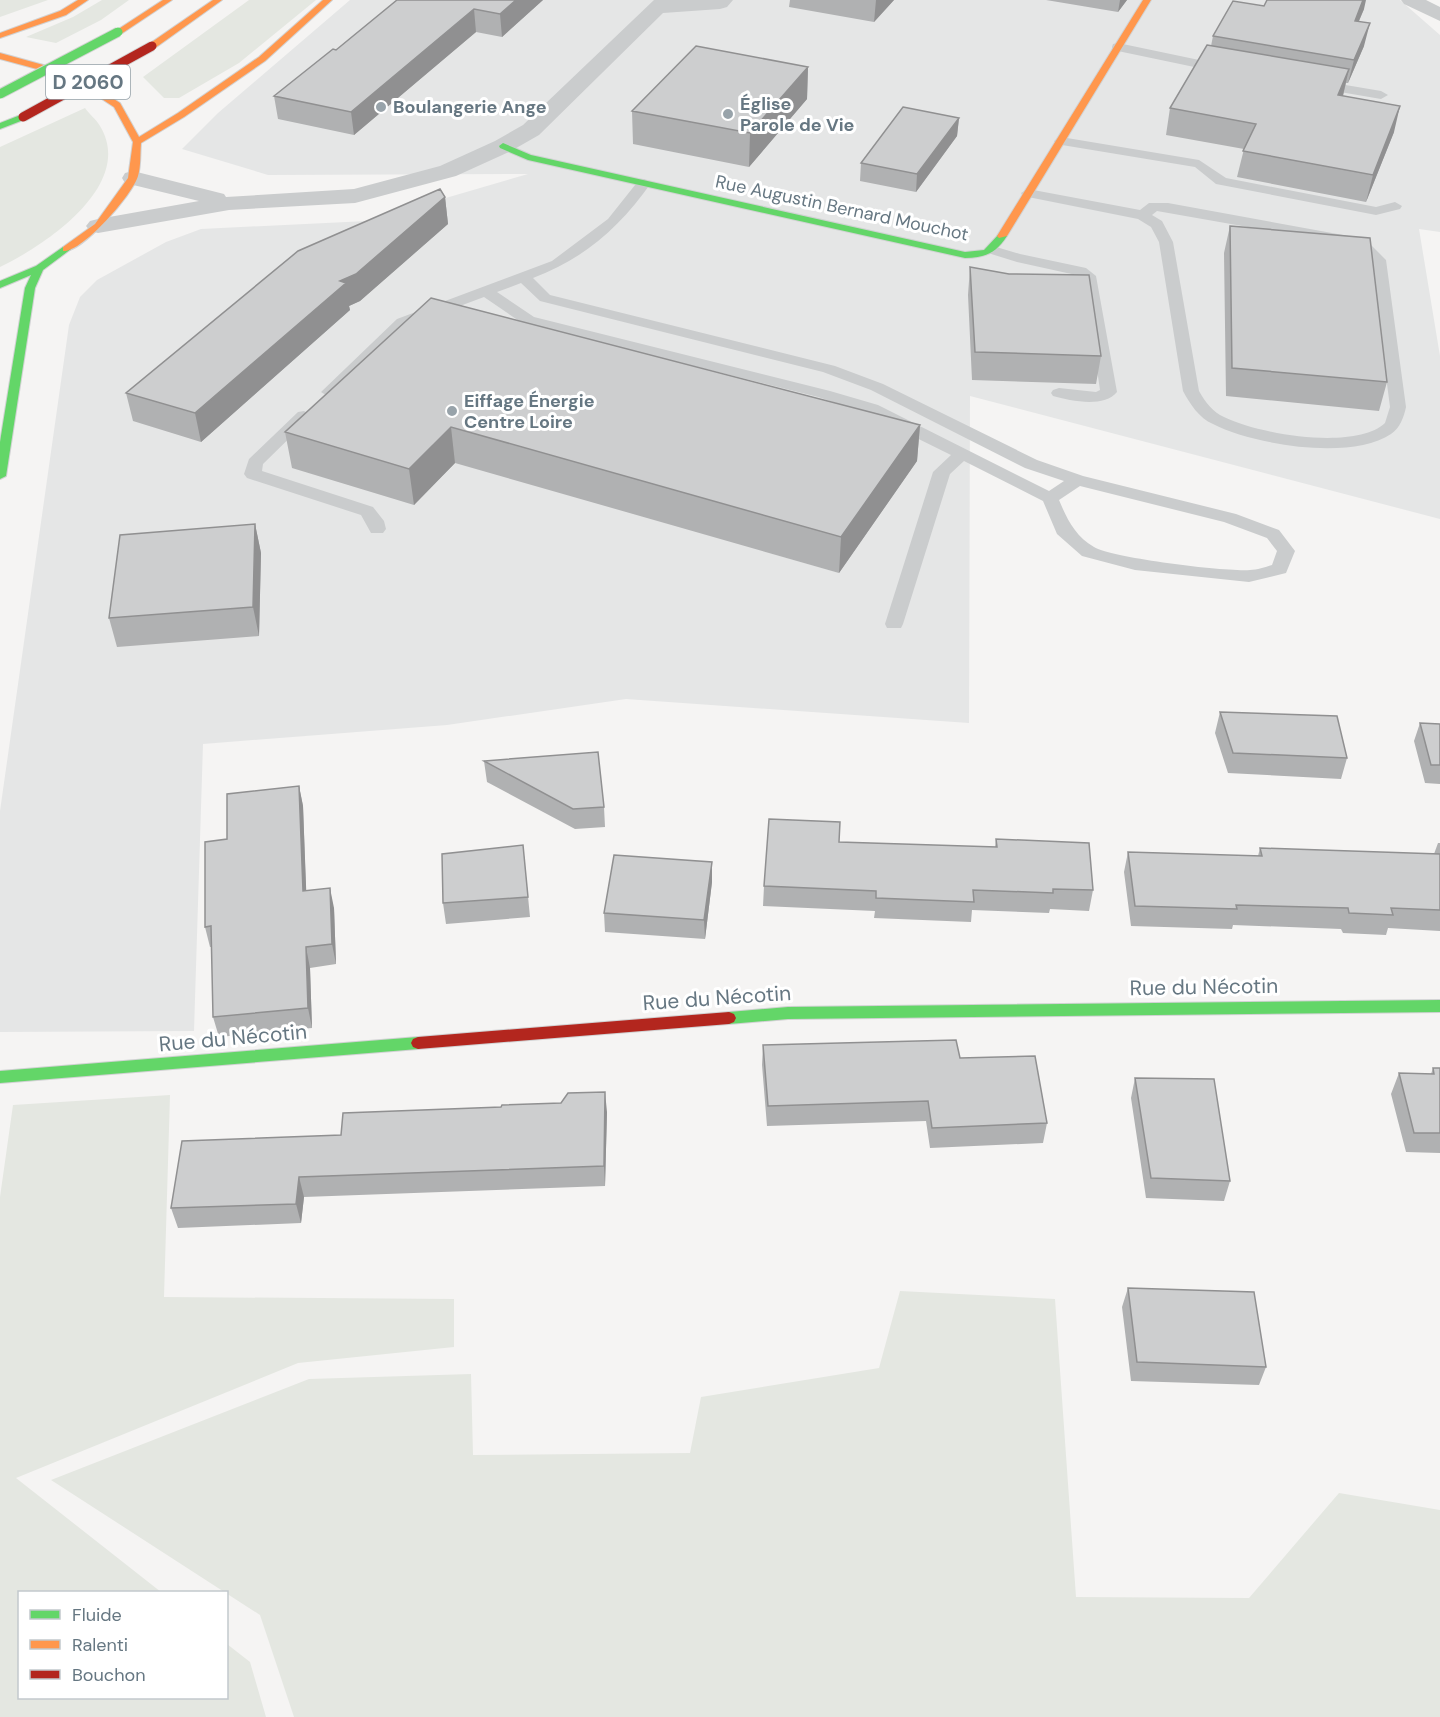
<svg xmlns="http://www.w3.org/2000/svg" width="1440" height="1717" font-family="'DM Sans',sans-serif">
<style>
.built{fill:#e5e6e6}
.green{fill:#e4e7e1}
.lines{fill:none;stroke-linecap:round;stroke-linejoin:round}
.fast-casing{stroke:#d1d2d3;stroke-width:2}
.slow-casing{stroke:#d1d2d3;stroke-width:2}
.jam-casing{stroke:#d1d2d3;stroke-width:2}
.lane{fill:#cacccd;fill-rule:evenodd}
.street{fill:#cacccd;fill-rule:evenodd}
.fast{fill:#63d668;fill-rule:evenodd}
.slow{fill:#ff974d;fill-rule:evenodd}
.jam{fill:#b3261e;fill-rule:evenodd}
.fast-bridge-casing{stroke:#d2d2d2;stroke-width:11;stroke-linecap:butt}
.jam-bridge-casing{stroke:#d2d2d2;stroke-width:11;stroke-linecap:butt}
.fast-bridge{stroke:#63d668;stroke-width:9}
.jam-bridge{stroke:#b3261e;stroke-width:9}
.wall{fill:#b0b1b2}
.shaded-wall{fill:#909091}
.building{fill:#cdcecf;stroke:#909091;stroke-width:1.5}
.poi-dot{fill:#98a3aa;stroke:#fff;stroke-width:2}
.labels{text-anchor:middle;stroke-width:6;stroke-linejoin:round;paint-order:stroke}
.far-poi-label{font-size:18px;font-weight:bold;fill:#667782;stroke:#fff;text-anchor:start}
.far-street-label{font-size:18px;fill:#667782;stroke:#fff}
.shield{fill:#fff;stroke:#94a0a8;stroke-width:1.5}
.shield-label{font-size:20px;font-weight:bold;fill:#667782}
.street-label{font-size:21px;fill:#667782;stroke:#fff}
</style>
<rect width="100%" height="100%" fill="#f5f4f3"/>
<path class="built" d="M350 0H1400L1440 35V232L1419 229 1440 356V519L970 396 969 723 626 699 447 725 203 744 194 1031 0 1032V811L69 325 80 297 97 280 166 242 201 229 367 221 528 174 268 175 182 149 218 113Z"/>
<path class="green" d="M0 0H48L0 17Z
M102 0H129L101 20 56 43 26 37 73 17Z
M249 0H316L239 63 179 98H164L143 77Z
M85 108C89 114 96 119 100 126 136 185 44 246 0 267V147Z
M170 1095 164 1297 454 1299V1347L298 1363 16 1478 161 1592H20V1698H226L227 1644 250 1662 266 1717H0V1197L13 1105Z
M900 1291 1055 1299 1076 1597 1249 1598 1339 1493 1440 1510V1717H294L260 1615 51 1480 309 1379 471 1374 473 1455 690 1453 701 1397 879 1368Z"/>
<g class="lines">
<g class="fast-casing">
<path id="fast" d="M23 114 27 117 26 119 0 129V123Z
M503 143 531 155 965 252 984 250 999 234 1007 236C996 253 985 258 965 258L528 160 500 148 499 146Z
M63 247 71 249 43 270 35 288 6 476 0 479V442L25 288 31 275 0 288V281L36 266Z
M1440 1000V1012L788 1019 729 1024 724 1022 722 1018 724 1014 729 1012 788 1007Z
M418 1037 423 1039 425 1043 423 1047 418 1049 0 1083V1071Z"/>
</g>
<g class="slow-casing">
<path id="slow" d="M78 0H88L66 15 0 38V33L60 11Z
M163 0H172L121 34 114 32Z
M213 0H222L155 48H149V44Z
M323 0H332L265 61 184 117 141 143C140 154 141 166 138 176 133 194 82 253 63 251V247L95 224 128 178 133 142 114 107 70 78 0 59V53L76 74 120 103 139 137 178 113 259 57Z
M1143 0H1151L1007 236 999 238 997 236Z"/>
</g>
<g class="jam-casing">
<path id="jam" d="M729 1012 734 1014 736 1018 734 1022 729 1024 418 1049 413 1047 411 1043 413 1039 418 1037Z"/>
</g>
<path class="lane" d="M1118 43 1223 65 1230 69 1223 73 1113 50 1112 47 1113 44Z
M1316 80 1381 91 1388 95 1381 99 1311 87 1309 84Z
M1061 137 1199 160 1226 178 1376 207 1395 202 1402 206 1400 209 1376 215 1216 184 1195 167 1056 144 1054 141Z
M644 179 651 183C620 227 584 259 533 278L550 295 835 366 883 384 1037 460 1083 476 1236 514 1279 530 1295 551 1286 573 1249 582 1135 570 1082 556 1057 534 1043 501 964 461 950 474 903 624 901 628H887L885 624 933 472 951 455 866 413 818 397 522 323 484 297 409 325 335 395 329 397 321 392 397 319 552 261 608 219 639 180ZM521 283 540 301 823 372 871 390 1025 468 1064 481 1049 491 878 405 830 391 534 317 497 292ZM1080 486 1224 522 1267 538 1277 551 1272 565C1265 567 1257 570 1250 570 1226 572 1112 558 1094 547 1075 536 1067 519 1059 500Z
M1028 189 1140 210 1149 203H1168L1365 239 1386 260 1406 407C1404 417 1400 428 1391 434 1351 461 1254 445 1213 424 1199 418 1190 404 1183 391L1159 242 1151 227 1138 219 1023 196 1021 193ZM1157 211 1355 246 1371 261 1390 407 1385 423C1355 451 1258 434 1224 417 1213 412 1205 402 1199 391L1173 242 1162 221 1152 215Z
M993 246 1020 254 1086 268 1096 276 1117 392C1104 408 1071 401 1053 396L1051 393 1053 390 1059 388 1096 392 1100 390 1084 281 1076 275 1017 262 988 253 986 250 988 247Z
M304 411 312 416 263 464 262 471 373 507 384 521 386 529 383 533H371L361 515 247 478 244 474 249 459 298 412Z"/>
<path class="street" d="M654 0H733L727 7 720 9 663 13 539 135 511 151 456 176 355 203 229 210 98 233 90 231 86 226 90 221 98 219 199 201 125 183 122 178 125 173 133 171 224 194 226 197 354 189 440 166 495 141 523 125Z
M1401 0H1426L1440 7V21L1404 4Z"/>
<use href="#fast" class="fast"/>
<use href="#slow" class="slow"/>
<use href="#jam" class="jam"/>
<g class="fast-bridge-casing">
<path id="fast-bridge" d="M0 94 118 32"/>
</g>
<g class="jam-bridge-casing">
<path id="jam-bridge" d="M23 117 152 46"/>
</g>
<use href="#fast-bridge" class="fast-bridge"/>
<use href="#jam-bridge" class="jam-bridge"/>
</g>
<path class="wall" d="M397 0H543L502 37 476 32 354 135 278 119 274 96 336 50Z
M790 0H894L874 22 789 7Z
M1046 0H1127L1118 12Z
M1264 6 1364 9 1359 21 1364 46 1348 83H1346L1343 96 1394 132 1366 202 1237 177 1244 149 1166 135 1170 108 1211 46 1213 36Z
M808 67 807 99 749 167 633 144 632 111Z
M959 118 957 136 916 192 860 181 861 163Z
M445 197 448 224 360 301 349 306 350 310 201 442 133 421 126 393Z
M1230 226 1387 382 1379 411 1226 396 1224 253Z
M970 267 1101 356 1096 384 972 380 968 295Z
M431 298 920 425 917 461 839 573 455 463 414 505 292 468 285 432Z
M255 524 261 553 259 636 117 647 109 618Z
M1220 712 1347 758 1341 779 1228 773 1215 733Z
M1420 723 1440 724V784L1425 783 1414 741Z
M484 761 604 807 605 827 575 829 487 782Z
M299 786 303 806 306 891 334 908 336 964 310 968 312 1028 219 1037 213 1017 212 947H210L205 927 227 839Z
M996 839 1093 890 1089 911 1050 909 1049 913 972 910 971 922 874 918 875 911 763 906 764 886 839 842 995 847Z
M1438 843H1440V931L1388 928 1386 935 1343 933 1341 929 1233 925 1232 929 1131 926 1124 872 1128 852 1258 856 1260 848 1434 854Z
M523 845 530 917 446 924 443 903Z
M712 862V882L705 939 605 932 604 913Z
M763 1045 960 1058 1047 1123 1043 1143 930 1148 926 1121 767 1126 762 1065Z
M1433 1068H1440V1153L1406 1152 1391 1094 1399 1073 1431 1074Z
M1135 1078 1230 1181 1224 1201 1146 1198 1131 1098Z
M607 1112 605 1186 304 1197 301 1223 178 1228 171 1208 341 1135Z
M1128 1288 1266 1367 1259 1385 1131 1381 1122 1307Z"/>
<path class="shaded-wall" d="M516 0H543L502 37 500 14Z
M876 0H894L874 22Z
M1120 0H1127L1118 12Z
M1363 0H1366L1364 9 1349 44 1355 21Z
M474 9 476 32 354 135 351 112Z
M1370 23 1364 46 1348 83 1354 60Z
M808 67 807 99 749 167 750 133Z
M1349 69 1343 95 1332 121 1338 95Z
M1400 106 1394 132 1366 202 1373 175Z
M959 118 957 136 916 192 917 174Z
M445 197 448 224 360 301 349 306 350 310 201 442 195 413 340 281Z
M920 425 917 461 839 573 841 537Z
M451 427 455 463 414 505 409 469Z
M255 524 261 553 259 636 253 607Z
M299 786 303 806 307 911 303 891Z
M712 862V882L705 939 704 920Z
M330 888 334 908 336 964 332 944Z
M306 947 310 968 312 1028 308 1008Z
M605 1092 607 1112 605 1186 604 1166Z
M299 1177 304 1197 301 1223 296 1204Z"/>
<path class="building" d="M397 0H516L500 14 474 9 351 112 274 96 333 49 336 50Z
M1267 0H1363L1355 21 1370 23 1354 60 1213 36 1233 1 1264 6Z
M1207 45 1349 69 1338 95 1400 106 1373 175 1243 151 1256 124 1170 108Z
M696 46 808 67 750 133 632 111Z
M903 107 959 118 917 174 861 163Z
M440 189 445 197 356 274 340 281 346 283 195 413 126 393 298 251Z
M1230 226 1370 238 1387 382 1232 368Z
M970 267 1009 274 1089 275 1101 356 975 352Z
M431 298 920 425 841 537 451 427 409 469 285 432Z
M255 524 253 607 109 618 120 535Z
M1220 712 1337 716 1347 758 1233 753Z
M1420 723 1440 724V765H1431Z
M598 752 604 807 573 809 484 761Z
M299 786 303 891 330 888 332 944 306 947 308 1008 213 1017 211 926 205 927V842L227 839V794Z
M769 819 840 822 839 842 997 847 996 839 1089 843 1093 890 1053 889V893L973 890 974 902 876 898V891L764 886Z
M523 845 528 897 443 903 442 854Z
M1260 848 1440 854V910L1391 908 1393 915 1349 913 1348 908 1236 905 1237 909 1135 906 1128 852 1262 856Z
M614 855 712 862 704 920 604 913Z
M956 1040 960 1058 1035 1056 1047 1123 932 1128 928 1101 768 1106 763 1045Z
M1433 1068H1440V1133H1414L1399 1073 1434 1074Z
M1135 1078 1214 1079 1230 1181 1151 1178Z
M605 1092 604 1166 299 1177 296 1204 171 1208 182 1141 341 1135 343 1113 501 1107 502 1105 561 1103 568 1093Z
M1128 1288 1254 1292 1266 1367 1137 1362Z"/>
<g class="poi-dot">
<circle cx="381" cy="107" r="6"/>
<circle cx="728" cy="114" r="6"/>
<circle cx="452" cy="411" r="6"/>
</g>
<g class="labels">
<g class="far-poi-label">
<text x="740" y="110">Église<tspan x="740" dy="21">Parole de Vie</tspan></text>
<text x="393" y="113">Boulangerie Ange</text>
<text x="464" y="407">Eiffage Énergie<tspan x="464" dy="21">Centre Loire</tspan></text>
</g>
<g class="far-street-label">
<text transform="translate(842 208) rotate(12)" y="6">Rue Augustin Bernard Mouchot</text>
</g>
<rect class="shield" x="46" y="65" width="84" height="34" rx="4.5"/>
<g class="shield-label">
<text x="88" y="89">D 2060</text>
</g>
<g class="street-label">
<text transform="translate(1204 987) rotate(-1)" y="7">Rue du Nécotin</text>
<text transform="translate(717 998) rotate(-4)" y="7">Rue du Nécotin</text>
<text transform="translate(233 1038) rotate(-5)" y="7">Rue du Nécotin</text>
</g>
</g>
<rect x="18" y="1591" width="210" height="108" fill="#ffffff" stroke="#c2c9cd" stroke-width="1.5"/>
<rect x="30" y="1610" width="30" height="9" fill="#63d668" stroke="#c2c9cd" stroke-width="1.5"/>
<text x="72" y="1621" font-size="18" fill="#667782">Fluide</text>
<rect x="30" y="1640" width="30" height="9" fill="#ff974d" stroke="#c2c9cd" stroke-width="1.5"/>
<text x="72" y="1651" font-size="18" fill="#667782">Ralenti</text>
<rect x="30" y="1670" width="30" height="9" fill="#b3261e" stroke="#c2c9cd" stroke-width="1.5"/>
<text x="72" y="1681" font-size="18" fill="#667782">Bouchon</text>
</svg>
